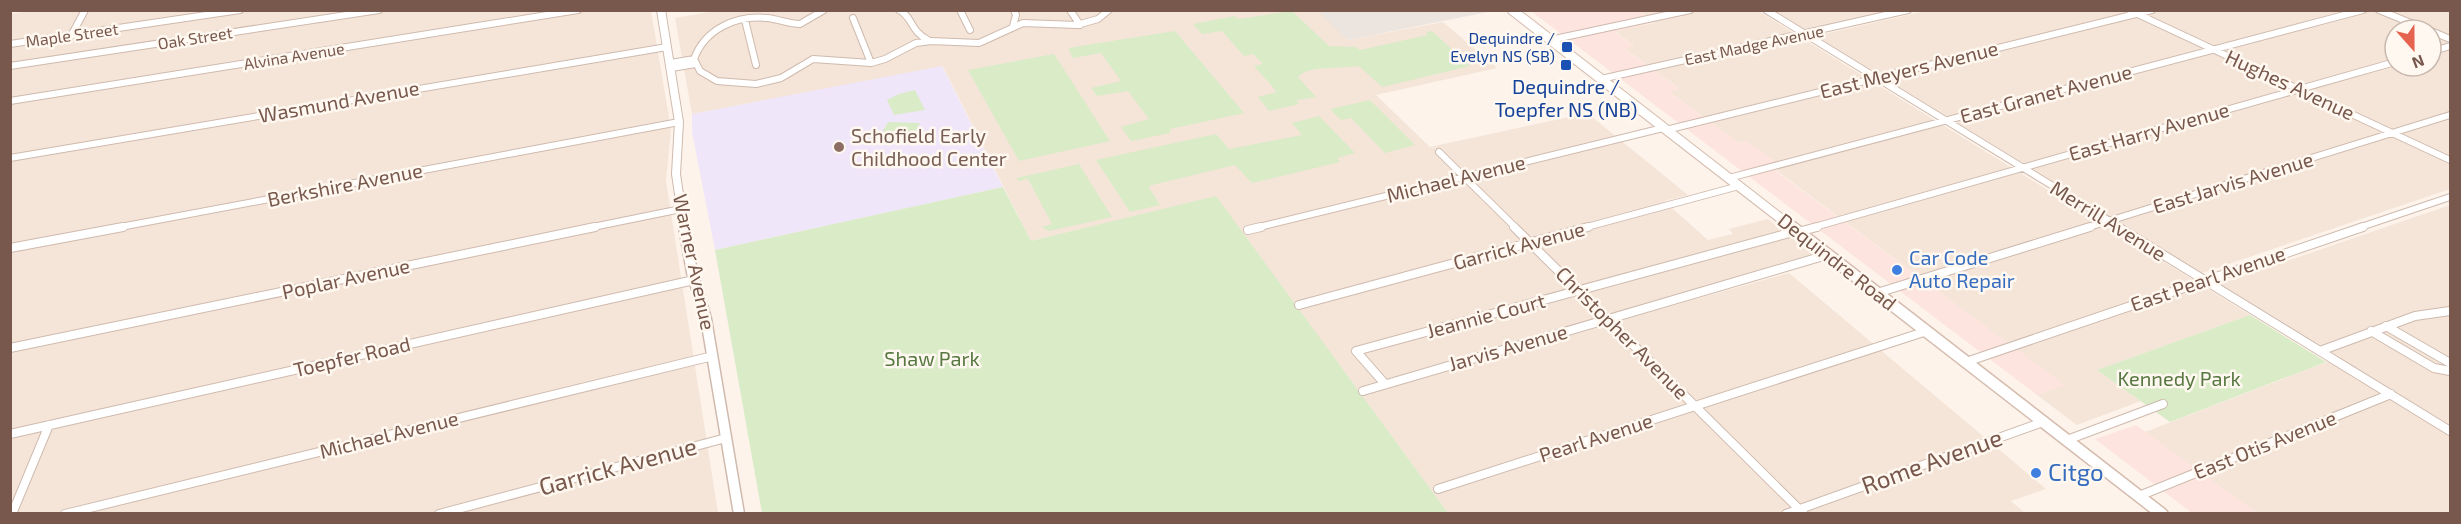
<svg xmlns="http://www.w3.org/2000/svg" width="2461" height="524" font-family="'Exo 2',sans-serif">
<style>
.residential{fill:#f4e5d8;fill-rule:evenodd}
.commercial{fill:#fde4de}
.industrial{fill:#ece4df}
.education{fill:#f0e6f9}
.green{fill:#d9ebc7}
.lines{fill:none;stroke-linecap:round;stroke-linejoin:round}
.minor-far1-casing{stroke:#cfbaae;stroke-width:8}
.minor-casing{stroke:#cfbaae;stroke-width:10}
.tertiary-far1-casing{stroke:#cfbaae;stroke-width:10}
.tertiary-casing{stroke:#cfbaae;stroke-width:13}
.secondary-far1-casing{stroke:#d5bcae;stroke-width:11}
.secondary-casing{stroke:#d5bcae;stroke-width:14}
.minor-far1{stroke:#fff;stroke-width:6}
.minor{stroke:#fff;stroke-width:8}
.tertiary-far1{stroke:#fff;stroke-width:8}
.tertiary{stroke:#fff;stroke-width:10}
.secondary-far1{stroke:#fff;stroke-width:9}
.secondary{stroke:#fff;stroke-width:11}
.transit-dot{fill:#1a4fb4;stroke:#fff8f0;stroke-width:2}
.education-dot{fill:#8d6e63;stroke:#fff8f0;stroke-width:2}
.shop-dot{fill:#3f7fe0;stroke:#fff8f0;stroke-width:2}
.labels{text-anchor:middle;stroke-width:5;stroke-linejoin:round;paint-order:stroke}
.far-street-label{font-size:16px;fill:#78584c;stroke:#fff8f0}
.far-transit-label{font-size:16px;fill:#164399;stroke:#fff8f0;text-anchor:end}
.street-label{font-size:20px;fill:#78584c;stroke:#fff8f0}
.transit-label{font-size:20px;fill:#164399;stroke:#fff8f0}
.education-label{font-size:20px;fill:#785e54;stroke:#fff8f0;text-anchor:start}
.shop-label{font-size:20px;fill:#366cbe;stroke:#fff8f0;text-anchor:start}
.park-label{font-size:20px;fill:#577841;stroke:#fff8f0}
.near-street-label{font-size:24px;fill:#78584c;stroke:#fff8f0}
.near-shop-label{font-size:24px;fill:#366cbe;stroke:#fff8f0;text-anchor:start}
</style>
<rect width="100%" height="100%" fill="#fdf3ea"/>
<path class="residential" d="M37 10 363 11 362 16 379 13 380 10 651 11 671 129 666 181 718 513H11L10 14Z
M721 10H1318L1348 40 1443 22 1497 68 1376 95 1430 147 1587 113 1688 195 1664 201 1708 240 1733 234 1729 229 1768 219 1813 254 1395 383 1789 273 2046 489 2011 501 2026 514 1448 513 1216 197 1031 241 943 67 692 114 675 18Z
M1930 10 2450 11V40L2446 42 2450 44V189L2202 273 1815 36ZM2395 30H2431V66H2395Z
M1638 11H1758L2250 315 2097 370 2141 401 2077 425 2037 395 2064 385 1777 171 1774 160 1739 143 1668 91 1679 88 1624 48 1634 46 1615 31 1655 23Z
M1773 11V10L1885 11 1803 29Z
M2450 205V513H2257L2145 432 2340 357 2220 284Z"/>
<path class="commercial" d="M1531 11H1638L1656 22 1615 32 1634 46 1625 49 1680 89 1669 92 1739 143 1747 141 1774 160 1777 172 2065 385 2037 395Z
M2136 425 2257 513H2192L2095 439Z"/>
<path class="industrial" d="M1498 10 1348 40 1318 11V10Z"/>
<path class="education" d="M942 66 1003 187 715 250 692 132V114Z"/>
<path class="green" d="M1292 11 1329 46 1355 47 1360 50 1428 35 1426 32 1432 31 1470 66 1382 87 1359 66C1342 69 1307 65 1298 77L1316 97 1297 100 1299 104 1269 111 1258 97 1277 92 1254 66 1263 64 1253 54 1244 56 1222 31 1202 34 1193 24 1235 16 1238 19Z
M1175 31 1244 113 1170 129V133L1131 141 1121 127 1149 119 1128 91 1097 96 1091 88 1121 81 1101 53 1073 58 1068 48Z
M1054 54 1110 141 1019 161 968 70Z
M915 90 925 110 894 115 887 100 899 94Z
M1370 100 1415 145 1385 153 1351 118 1341 120 1330 109Z
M1319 116 1355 153 1337 158 1340 162 1252 183 1235 165 1148 186 1160 205 1130 212 1096 160 1216 134 1229 149 1302 135 1292 123Z
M888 122 920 123 910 142H877Z
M1079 164 1112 217 1049 231 1042 227 1052 224 1028 179 1018 181 1017 178Z
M1003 187 1031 241 1216 196 1448 513H762L715 250Z
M2250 315 2326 362 2170 422 2097 370Z"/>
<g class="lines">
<g class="minor-far1-casing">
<path id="minor-far1" d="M899 10C913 17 910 31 928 40
M960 10 970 30
M1070 10 1080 25
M1766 10 2121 228
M2129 10 2450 160
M2379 10 2428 30
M853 18 871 63
M745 20 756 65
M1013 26 1016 15 1014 10
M2431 31 2450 39
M71 36 85 10
M1550 40 1690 10
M10 44 240 10
M2431 52 2450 46
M694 59 700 71 717 81 756 84 781 78 813 59 871 63 885 59 916 43 931 41 979 43 1023 23 1077 25 1098 19 1109 10
M694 59C705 29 736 15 767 18 778 19 789 24 800 24L824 10
M671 63 694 59
M10 66 379 10
M672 68 695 64
M1601 79 1908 10
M10 101 578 10
M1666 130 2152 10
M1439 152 1516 228
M10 158 667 47
M1729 178 2363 10
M115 228 679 122
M588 228 681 209
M1255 228 1663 128
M1583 228 1739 186
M1811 228 2395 62
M2086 228 2450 115
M2358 228 2450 197"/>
</g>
<g class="minor-casing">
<path id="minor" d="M1514 227 1804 514
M2118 227 2450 431
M1248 230 1261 227
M1798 232 1817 227
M10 248 123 227
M1877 293 2090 227
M1299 305 1588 227
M2386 326 2450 363
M2371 331 2434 368 2450 371
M10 348 595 227
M2320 351 2415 316 2450 311
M1966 362 2363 227
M1385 384 1356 351 1797 231
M1363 391 1827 255
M10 434 694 280
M2067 440 2163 404
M1438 489 1927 331
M2139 496 2391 394
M12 514 49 425
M65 514 713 356
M439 514 726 438
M1786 514 2043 422"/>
</g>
<g class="tertiary-far1-casing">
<path id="tertiary-far1" d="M661 10 679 122 676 174 684 228"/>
</g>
<g class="tertiary-casing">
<path id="tertiary" d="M684 227 692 272 706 319 739 514"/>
</g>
<g class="secondary-far1-casing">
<path id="secondary-far1" d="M1512 10 1793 228"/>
</g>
<g class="secondary-casing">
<path id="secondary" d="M1792 227 2162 514"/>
</g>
<use href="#minor-far1" class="minor-far1"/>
<use href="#minor" class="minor"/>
<use href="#tertiary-far1" class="tertiary-far1"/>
<use href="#tertiary" class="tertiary"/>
<use href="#secondary-far1" class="secondary-far1"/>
<use href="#secondary" class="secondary"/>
</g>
<g class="transit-dot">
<rect x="1561" y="41" width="12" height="12" rx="3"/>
<rect x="1560" y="59" width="12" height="12" rx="3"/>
</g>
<circle class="education-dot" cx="839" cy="147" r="6"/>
<g class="shop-dot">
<circle cx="1897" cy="270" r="6"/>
<circle cx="2036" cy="473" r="6"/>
</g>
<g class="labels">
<g class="far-street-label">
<text transform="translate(72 35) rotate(-8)" y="6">Maple Street</text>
<text transform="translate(195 38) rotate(-9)" y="6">Oak Street</text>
<text transform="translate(1754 45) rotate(-12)" y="6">East Madge Avenue</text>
<text transform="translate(294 56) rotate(-9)" y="6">Alvina Avenue</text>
</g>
<g class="far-transit-label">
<text x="1555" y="44">Dequindre /<tspan x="1555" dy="18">Evelyn NS (SB)</tspan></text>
</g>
<g class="street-label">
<text transform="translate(1909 70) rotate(-14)" y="7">East Meyers Avenue</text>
<text transform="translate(2290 85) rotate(25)" y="7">Hughes Avenue</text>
<text transform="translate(2046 94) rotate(-15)" y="7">East Granet Avenue</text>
<text transform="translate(339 102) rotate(-10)" y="7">Wasmund Avenue</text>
<text transform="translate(2149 132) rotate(-16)" y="7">East Harry Avenue</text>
<text transform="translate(1456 179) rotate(-14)" y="7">Michael Avenue</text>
<text transform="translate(2233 183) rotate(-17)" y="7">East Jarvis Avenue</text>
<text transform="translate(345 185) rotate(-11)" y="7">Berkshire Avenue</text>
<text transform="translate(2108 221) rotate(32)" y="7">Merrill Avenue</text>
<text transform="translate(1519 246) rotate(-15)" y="7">Garrick Avenue</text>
<text transform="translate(694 262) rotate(78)" y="7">Warner Avenue</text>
<text transform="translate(1837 262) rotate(38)" y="7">Dequindre Road</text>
<text transform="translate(346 279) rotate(-12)" y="7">Poplar Avenue</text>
<text transform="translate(2208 279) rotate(-19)" y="7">East Pearl Avenue</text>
<text transform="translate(1486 316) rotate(-15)" y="7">Jeannie Court</text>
<text transform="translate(1622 333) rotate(45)" y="7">Christopher Avenue</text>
<text transform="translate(1508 348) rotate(-16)" y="7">Jarvis Avenue</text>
<text transform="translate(352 357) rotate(-13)" y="7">Toepfer Road</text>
<text transform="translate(389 435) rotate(-14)" y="7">Michael Avenue</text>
<text transform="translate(1596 438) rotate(-18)" y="7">Pearl Avenue</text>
<text transform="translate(2265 445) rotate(-22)" y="7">East Otis Avenue</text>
</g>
<g class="transit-label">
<text x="1566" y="94">Dequindre /<tspan x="1566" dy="23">Toepfer NS (NB)</tspan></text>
</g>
<g class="education-label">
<text x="851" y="143">Schofield Early<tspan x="851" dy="23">Childhood Center</tspan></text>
</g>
<g class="shop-label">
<text x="1909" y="265">Car Code<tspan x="1909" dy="23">Auto Repair</tspan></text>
</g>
<g class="park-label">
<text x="932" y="366">Shaw Park</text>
<text x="2179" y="386">Kennedy Park</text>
</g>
<g class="near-street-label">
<text transform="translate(1932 462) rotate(-20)" y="8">Rome Avenue</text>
<text transform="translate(618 467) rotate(-15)" y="8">Garrick Avenue</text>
</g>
<g class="near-shop-label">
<text x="2048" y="481">Citgo</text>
</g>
</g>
<rect width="2461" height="524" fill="none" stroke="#78584c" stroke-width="24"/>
<g transform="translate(2413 48) rotate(159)"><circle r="28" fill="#fff8f0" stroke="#c9b8ae" stroke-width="1.5"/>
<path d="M0-4.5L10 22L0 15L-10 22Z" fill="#e66350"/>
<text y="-9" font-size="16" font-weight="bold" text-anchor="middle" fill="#78584c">N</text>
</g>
</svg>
